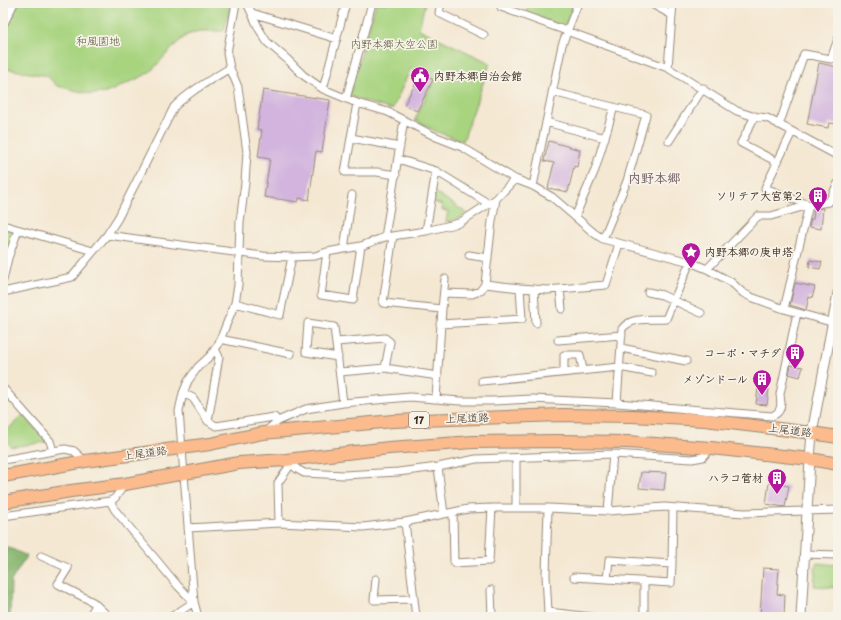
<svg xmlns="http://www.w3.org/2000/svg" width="841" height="620" font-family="'Playpen Sans','Klee One',sans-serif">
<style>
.green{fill:#a8d480;stroke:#727f4f}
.forest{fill:#86b66e;stroke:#607046}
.building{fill:#d2b4de}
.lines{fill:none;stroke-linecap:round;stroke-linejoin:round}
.minor-casing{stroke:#988978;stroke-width:9}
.tertiary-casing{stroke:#988978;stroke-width:11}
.trunk-casing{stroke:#988978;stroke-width:14}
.minor{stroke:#fff;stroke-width:7}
.tertiary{stroke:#fff;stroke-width:9}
.trunk{stroke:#fbbb8d;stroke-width:12}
.labels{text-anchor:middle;stroke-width:3.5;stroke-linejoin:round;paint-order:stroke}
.shield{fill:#f7f3e8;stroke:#73665b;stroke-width:1}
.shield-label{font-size:10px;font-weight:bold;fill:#3b2a1e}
.park-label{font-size:11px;fill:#565436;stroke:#f7f3e8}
.poi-label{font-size:11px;font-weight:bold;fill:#3b2a1e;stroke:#f7f3e8;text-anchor:end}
.street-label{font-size:11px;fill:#3b2a1e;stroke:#f7f3e8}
.quarter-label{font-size:13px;font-weight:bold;fill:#705a61;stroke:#f7f3e8}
</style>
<rect width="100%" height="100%" fill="#f7f3e8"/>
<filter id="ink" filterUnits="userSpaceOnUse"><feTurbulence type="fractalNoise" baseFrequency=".025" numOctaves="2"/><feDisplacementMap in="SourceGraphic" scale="8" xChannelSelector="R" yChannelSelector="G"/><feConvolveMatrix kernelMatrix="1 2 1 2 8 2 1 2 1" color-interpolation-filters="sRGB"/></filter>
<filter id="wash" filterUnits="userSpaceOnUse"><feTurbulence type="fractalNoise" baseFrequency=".012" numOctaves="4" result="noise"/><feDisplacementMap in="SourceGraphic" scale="16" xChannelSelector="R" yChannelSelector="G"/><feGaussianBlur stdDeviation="0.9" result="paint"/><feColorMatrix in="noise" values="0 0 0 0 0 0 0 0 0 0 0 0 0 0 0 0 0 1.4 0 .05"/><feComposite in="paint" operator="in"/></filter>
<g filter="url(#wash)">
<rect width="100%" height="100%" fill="#f4e8d3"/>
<path class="green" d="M18 3H231L224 31H199L187 35 177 43 151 71 143 76 106 93 90 94 57 86 47 76 3 68V33Z
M376 3H425L419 29 490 63 463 141 437 132 415 120 434 79 411 68 392 110 349 96Z
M529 3H575L564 27 526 12Z
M435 192 467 213 460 218 446 222 448 211 442 210V205L433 202Z
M3 228 13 232 15 235 3 269Z
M23 415 47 442 11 447 3 434Z
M816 563 838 565V588L814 586Z"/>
<path class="forest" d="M3 545 27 556 11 581 10 617H3Z"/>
<g id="blocks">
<path class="building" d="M819 63 838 67V121L837 124 829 123 828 128 807 124Z
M421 73 433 80 417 111 404 105Z
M263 90 330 100 322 152 316 151 309 200 299 198 298 202 264 197 270 159 258 157 262 130 257 129Z
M549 141 580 150 577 167 574 166 568 192 548 188 554 163 544 161Z
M823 208 821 229 809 227 811 219H813L814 209Z
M810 260 822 262 820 269 809 267Z
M795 283 815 287 812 298 809 297 806 310 790 305Z
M791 365 803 367 800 377 789 374Z
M758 388 769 389 767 405 756 404Z
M641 472 666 473 664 490 639 488Z
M769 483 789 486 785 507 766 504Z
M763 568 779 569 777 594 785 595 784 617H760Z"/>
</g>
</g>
<g filter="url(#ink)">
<use href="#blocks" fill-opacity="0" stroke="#988978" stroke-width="1"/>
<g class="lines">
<g class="minor-casing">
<path id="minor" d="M247 3 259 29 267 42 288 60 303 75 323 89 357 103 388 112 434 136 462 147 515 179 533 186 552 197 594 233 603 239 690 262 707 269 731 282 743 293 751 297 784 309 838 324
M441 3 439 13 484 35
M650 3 672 15
M501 7 668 68 737 111 752 116 767 118 838 156
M252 13 337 39
M668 68 673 3
M323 89 346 3
M552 92 646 115 627 181 603 239
M346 99 372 3
M357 103 345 172H377L396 175
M755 116 741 143 777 162
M546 122 605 138
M779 125 804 54 831 59 838 39
M792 132 765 188 809 205
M351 138 400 147
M669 141 703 88
M398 159 436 171 489 204
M533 186 562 45 578 3
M496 199 492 221 485 284 520 288
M575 217 595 170 614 107
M3 225 93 251
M426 231 436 171
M107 235 263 256 292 257 315 256 327 252 361 246 385 237 426 231 459 223 496 199 515 179
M393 236 383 303 442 309 436 399
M385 237 404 120
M344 249 352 195
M327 252 321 295 353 300 361 246
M469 255 488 258
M707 269 758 216H771L809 205 829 202 838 183
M3 280 8 258 18 230
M534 289 536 323
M560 289 562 309
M3 292 72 277 107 235 118 218 174 107C190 91 210 80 230 68
M648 292 662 295 701 313
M444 293 472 294 480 291 485 284
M235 303 280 315 292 257
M442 309 445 279
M784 309 809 205
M440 324 522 319 520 288 547 290 606 285 619 244
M220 339 291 354
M558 340 622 335
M336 342 385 338 390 342 385 368
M621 348 686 361
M338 357 306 352 308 323 334 327C337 352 340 378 343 403
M340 372 385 368 438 376
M564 372V355H580L583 370
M482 381 619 367 652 373
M3 388 50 441 53 451
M183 393 193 398 208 421 216 426 274 417 278 421
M617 403 622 329C631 316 652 320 666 319L690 262
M208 421 219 357 215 349
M265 432 278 421 306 409 343 403 410 397 460 401H493L532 399 617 403 772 416C783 412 781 403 780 394L797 313
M3 460 65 449 74 451 85 461
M286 460 297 469 304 473 344 475 398 472 438 467 476 459 613 454 692 459 703 457 711 448
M438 467 444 514
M110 501 115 510 178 586 194 602
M516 508V458
M608 511 613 454
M453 512 454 563 489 561 492 508
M3 516 110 501 115 498 125 484
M405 522 416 617
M279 523 278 483 291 464
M188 528 279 523 363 527 405 522 468 509 492 508H548L608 511 665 507 744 513 838 510
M804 554 838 555
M41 556 68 568 58 584 93 602 109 617
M574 577 671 583 672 564 673 508
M376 579 374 600 413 599
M607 579 609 560 672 564
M491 590 492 617
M548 612 592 617
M89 617 96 605
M171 617 194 602
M198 617 194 602 179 411 183 393 188 381 198 367 210 356 218 345 235 303 238 285 240 222 245 183 247 152 238 87 230 68 227 53 236 3
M547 617 548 612 546 575 548 508
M644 617V581"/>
</g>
<g class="tertiary-casing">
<path id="tertiary" d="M3 23 13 3
M801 617 810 459 812 433 838 293"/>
</g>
<g class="trunk-casing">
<path id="trunk" d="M3 476 85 461 210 444 263 433 393 421 562 415 632 416 705 420 812 433 838 437
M3 502 71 491 125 484 239 463 286 460 389 448 473 442 556 441 628 442 711 448 810 459 838 464"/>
</g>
<use href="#minor" class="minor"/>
<use href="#tertiary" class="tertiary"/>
<use href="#trunk" class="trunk"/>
</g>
</g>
<defs>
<g id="civic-pin" transform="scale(1)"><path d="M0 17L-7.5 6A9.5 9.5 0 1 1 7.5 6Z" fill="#b5179e" stroke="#f7f3e8"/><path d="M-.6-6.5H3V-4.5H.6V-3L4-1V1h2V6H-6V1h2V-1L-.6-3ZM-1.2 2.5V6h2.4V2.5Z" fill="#fff"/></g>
<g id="building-pin" transform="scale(1)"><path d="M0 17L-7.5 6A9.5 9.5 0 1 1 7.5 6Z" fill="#b5179e" stroke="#f7f3e8"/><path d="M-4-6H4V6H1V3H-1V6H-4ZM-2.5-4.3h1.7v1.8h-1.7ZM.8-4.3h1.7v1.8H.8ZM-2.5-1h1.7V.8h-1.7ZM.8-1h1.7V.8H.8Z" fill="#fff"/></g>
<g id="sight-pin" transform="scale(1)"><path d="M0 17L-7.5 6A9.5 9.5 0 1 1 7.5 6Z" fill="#b5179e" stroke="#f7f3e8"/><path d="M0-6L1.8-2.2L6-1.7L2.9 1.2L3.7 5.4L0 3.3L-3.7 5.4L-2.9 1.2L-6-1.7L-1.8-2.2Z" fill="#fff"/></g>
</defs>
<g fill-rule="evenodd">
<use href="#civic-pin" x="420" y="76"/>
<use href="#building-pin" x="818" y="196"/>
<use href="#sight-pin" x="691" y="252"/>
<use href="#building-pin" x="795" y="353"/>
<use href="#building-pin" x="762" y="379"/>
<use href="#building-pin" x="777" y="478"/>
</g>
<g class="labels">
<rect class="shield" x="409" y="412" width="20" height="16" rx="3"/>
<g class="shield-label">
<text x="419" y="424">17</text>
</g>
<g class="park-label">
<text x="98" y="45">和風園地</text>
<text x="394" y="48">内野本郷大空公園</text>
</g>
<g class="poi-label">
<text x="434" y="80" text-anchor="start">内野本郷自治会館</text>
<text x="804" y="200">ソリテア大宮第２</text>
<text x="705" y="256" text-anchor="start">内野本郷の庚申塔</text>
<text x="781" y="357">コーポ・マチダ</text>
<text x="748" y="383">メゾンドール</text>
<text x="763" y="482">ハラコ菅材</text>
</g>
<g class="street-label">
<text transform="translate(467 418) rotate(-2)" y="4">上尾道路</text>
<text transform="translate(790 430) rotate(7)" y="4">上尾道路</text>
<text transform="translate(145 453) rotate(-8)" y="4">上尾道路</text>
</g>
<g class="quarter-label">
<text x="654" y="183">内野本郷</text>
</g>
</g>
<rect width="841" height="620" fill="none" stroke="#f7f3e8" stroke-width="16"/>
</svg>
